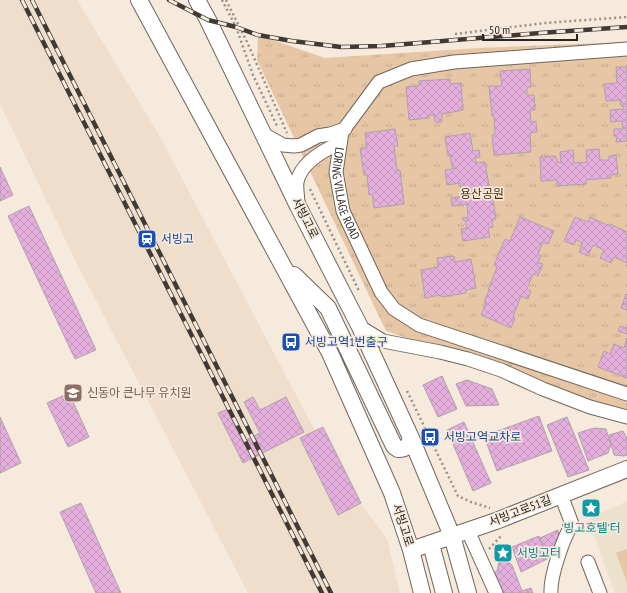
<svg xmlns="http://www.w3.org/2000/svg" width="627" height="593" font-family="'PT Sans Narrow','Noto Sans KR',sans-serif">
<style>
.built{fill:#f0decc}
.education{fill:#ece1cc}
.grass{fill:url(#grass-tufts)}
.pitch{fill:#e6c6a4}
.building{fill:url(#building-cross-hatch);stroke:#aea1ab}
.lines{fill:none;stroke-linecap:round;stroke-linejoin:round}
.minor-casing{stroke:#70665b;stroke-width:15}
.major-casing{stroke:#70665b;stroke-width:18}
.path{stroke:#999087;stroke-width:2.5;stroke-dasharray:2 3;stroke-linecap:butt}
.minor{stroke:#fff;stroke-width:13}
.major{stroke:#fff;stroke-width:16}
.rail-casing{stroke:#3f3a34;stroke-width:4.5}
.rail{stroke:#f6eadd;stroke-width:3;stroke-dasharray:9;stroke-linecap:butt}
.labels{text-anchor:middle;stroke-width:3.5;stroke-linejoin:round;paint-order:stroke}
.street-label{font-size:12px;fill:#292520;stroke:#f6eadd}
.park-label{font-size:12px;fill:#513108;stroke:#f6eadd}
.transit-label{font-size:12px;fill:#164399;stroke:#f6eadd;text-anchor:start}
.education-label{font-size:12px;fill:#785e54;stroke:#f6eadd;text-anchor:start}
.culture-label{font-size:12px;fill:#0d838f;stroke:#f6eadd}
</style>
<defs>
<pattern id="grass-tufts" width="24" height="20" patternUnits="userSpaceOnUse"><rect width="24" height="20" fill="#e6c6a4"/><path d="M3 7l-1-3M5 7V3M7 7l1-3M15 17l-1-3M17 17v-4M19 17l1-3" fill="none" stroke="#c5aa8d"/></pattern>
<pattern id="building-cross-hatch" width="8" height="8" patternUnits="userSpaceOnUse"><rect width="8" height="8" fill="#e5afdd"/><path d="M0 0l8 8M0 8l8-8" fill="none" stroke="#c496bd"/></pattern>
</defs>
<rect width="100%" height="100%" fill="#f6eadd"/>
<path class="built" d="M0 0H77L158 133 314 429 361 504 387 539 400 593H248L78 266 0 104Z"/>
<path class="education" d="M627 501V593H615L588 519Z"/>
<path class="grass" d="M258 35 325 58 478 48 627 42V409L602 405 386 331 257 60Z"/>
<path class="pitch" d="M627 549V583L616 553Z"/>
<path class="building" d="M616 67H627V141L616 142 617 136H614V129H623L622 121 611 122 610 110 624 109 623 106H621L620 100 606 101 604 84 617 83Z
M530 69 531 87H527V95H534L535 110H530L531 122 536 121 537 132 530 133 531 152 494 155 492 135 495 134 494 116H492L489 86H502L500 71Z
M450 79V84L461 83 463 110 442 114V122H435L434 115H429V118L409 120 406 87 419 86V81Z
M395 129 398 146H394L397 170H400L404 204 374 208 372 194 369 195 367 175H364L360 148H367L365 133Z
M470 133 473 151 479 150 480 157 475 158 476 163 485 162 489 186 483 187V188L491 187 496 219 492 220 493 227 488 228 490 237 463 241 461 229 467 228 465 220H463L462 218 468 217 467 204 452 206 451 198 465 196 464 189H461L460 183 447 185 445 170 457 168V167H452L450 155H448L445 137Z
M599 149 600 160H609V156L616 155 618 174 611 175V178L586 180V184L557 186V180L541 181 540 157 555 156 558 162 561 163 560 152 573 150 574 163 587 162 586 150Z
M0 167 13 195 0 201Z
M29 206 96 350 75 359 8 216Z
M520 217 554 231 548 244 543 242 538 254 541 256 538 263 543 264 538 276 533 274 527 289 531 291 528 299 521 296 513 317 515 318 511 328 481 315 486 303 484 302 489 290H488L497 267 494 265 505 239 510 241Z
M575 217 588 222 590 217 609 226 610 224 627 232V263L614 257 611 263 600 258 604 250 593 245 588 256 579 252 583 243 576 240 574 245 564 241Z
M454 256 455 262 471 259 476 288 466 290V293L441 297V295L425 298 421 270 439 267 437 258Z
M626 294 627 295V310L621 308Z
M620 326 627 328V334L618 331Z
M627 338V378L598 367 604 351 610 354 614 344 624 348Z
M442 376 457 409 438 417 423 385Z
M467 380 492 389 499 405 466 406 456 384Z
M69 393 89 437 68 447 47 403Z
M253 397 260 410 286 397 304 432 243 463 218 413 228 409 244 441 260 433 244 402Z
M539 416 552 451 497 471 484 436Z
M0 417 21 463 0 473Z
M567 417 589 470 568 477 547 425Z
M464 422 491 483 473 491 447 430Z
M323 427 361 503 338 515 300 438Z
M594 428 606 429 611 445 608 453 588 461 578 433Z
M623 431 627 438V455L624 456 614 455 609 435Z
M81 503 121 593H96L60 512Z
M558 530 561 542 555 550 545 553 540 538Z
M539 536 547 559 521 572 512 547Z
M506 560 512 565 522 591 531 588 533 593H500L493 573 497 571 499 562Z"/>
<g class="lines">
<g class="minor-casing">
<g id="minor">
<path id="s1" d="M627 49 454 62 411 69 379 82 342 132 336 172 343 211 381 292 394 309 419 325 627 394"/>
<path d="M265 135 283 145 294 146 301 145 318 136 330 134 345 129"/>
<path d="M298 204C298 197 296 188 297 182 301 162 324 150 340 143"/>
<path d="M360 327 383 341 440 352 468 359 501 370 543 389 590 407 627 417"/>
<path d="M468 531 496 593"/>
<path d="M588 562 600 593"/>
<path d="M551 593C550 576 563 539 572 524L561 495"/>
</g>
</g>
<g class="major-casing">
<path id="major" d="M139 0 330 353 392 493 411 550 422 593
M197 0 208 20 298 206 360 327 411 438 452 536 468 593
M294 275 328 308 394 446 398 449C407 449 409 445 411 438
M431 544 444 593
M411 550 496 521 627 469"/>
</g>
<path class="path" d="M222 0 236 27 253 75 278 128
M226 0 248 44 287 133
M455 34 545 23 627 17
M310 189 359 291
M407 391 458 496 471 502 490 508
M489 549 502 535"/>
<use href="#minor" class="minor"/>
<use href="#major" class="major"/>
<g class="rail-casing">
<path id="rail" d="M22 0 322 593
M32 0 331 593
M169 0 208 20 236 27 258 35 292 41 341 47 382 46 540 33 627 27"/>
</g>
<use href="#rail" class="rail"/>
</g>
<defs>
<g id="station-square" transform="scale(1)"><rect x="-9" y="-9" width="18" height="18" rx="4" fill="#1a4fb4" stroke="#f6eadd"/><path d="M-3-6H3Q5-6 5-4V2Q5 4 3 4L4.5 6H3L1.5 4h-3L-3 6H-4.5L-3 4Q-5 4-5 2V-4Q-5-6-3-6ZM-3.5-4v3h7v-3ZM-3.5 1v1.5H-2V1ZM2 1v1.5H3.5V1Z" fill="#fff"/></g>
<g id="bus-square" transform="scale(1)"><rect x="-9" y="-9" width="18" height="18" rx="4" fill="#1a4fb4" stroke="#f6eadd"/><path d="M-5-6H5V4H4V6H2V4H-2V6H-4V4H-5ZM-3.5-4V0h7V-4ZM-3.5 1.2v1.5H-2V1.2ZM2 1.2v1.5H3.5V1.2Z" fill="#fff"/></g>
<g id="school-square" transform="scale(1)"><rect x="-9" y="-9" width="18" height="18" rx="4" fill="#8d6e63" stroke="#f6eadd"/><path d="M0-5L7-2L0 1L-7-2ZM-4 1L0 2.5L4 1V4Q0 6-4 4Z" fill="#fff"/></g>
<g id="sight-square" transform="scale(1)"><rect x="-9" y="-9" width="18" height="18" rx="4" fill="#0f9aa8" stroke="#f6eadd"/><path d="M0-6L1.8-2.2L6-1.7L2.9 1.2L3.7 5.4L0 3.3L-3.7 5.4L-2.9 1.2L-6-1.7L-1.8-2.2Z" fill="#fff"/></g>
</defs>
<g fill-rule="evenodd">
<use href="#station-square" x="147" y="239"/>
<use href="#bus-square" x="291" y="342"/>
<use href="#school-square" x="73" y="393"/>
<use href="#bus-square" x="430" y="437"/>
<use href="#sight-square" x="591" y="508"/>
<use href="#sight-square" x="503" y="553"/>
</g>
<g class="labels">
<g class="street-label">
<text dy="4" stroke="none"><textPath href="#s1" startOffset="377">LORING VILLAGE ROAD</textPath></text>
<text transform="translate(305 218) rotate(63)" y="4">서빙고로</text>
<text transform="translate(520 511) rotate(-21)" y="4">서빙고로51길</text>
<text transform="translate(403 525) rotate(72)" y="4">서빙고로</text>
</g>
<g class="park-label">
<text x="482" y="198">용산공원</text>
</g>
<g class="transit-label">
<text x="161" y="243">서빙고</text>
<text x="305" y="346">서빙고역1번출구</text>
<text x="444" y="441">서빙고역교차로</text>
</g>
<g class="education-label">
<text x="87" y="397">신동아 큰나무 유치원</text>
</g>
<g class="culture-label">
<text x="591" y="532">'빙고호텔'터</text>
<text x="517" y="557" text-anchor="start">서빙고터</text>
</g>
</g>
<path d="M483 34v6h94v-6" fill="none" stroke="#292520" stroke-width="2"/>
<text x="489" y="34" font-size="12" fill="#292520" stroke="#f6eadd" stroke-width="3" paint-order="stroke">50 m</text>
</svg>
